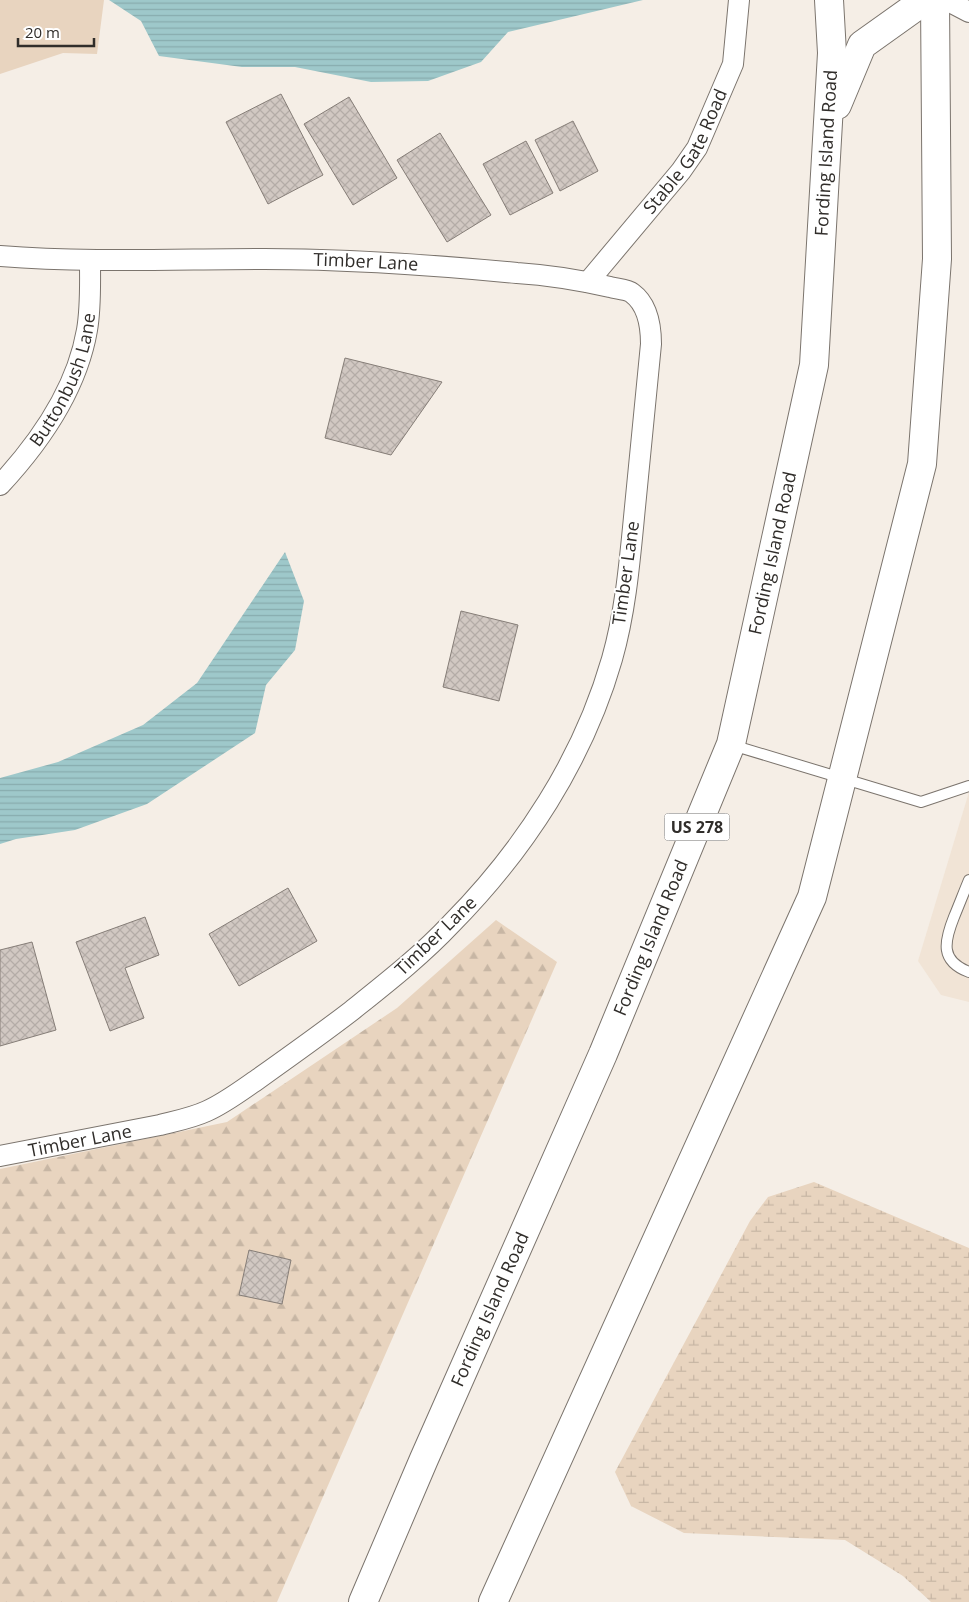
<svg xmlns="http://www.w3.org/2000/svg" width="969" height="1602" font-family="'Open Sans',sans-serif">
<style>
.built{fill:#f1e4d6}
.grass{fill:#e8d4bf}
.forest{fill:url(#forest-firs)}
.wetland{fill:url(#wetland-marsh)}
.water{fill:url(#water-rules)}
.building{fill:url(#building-cross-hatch);stroke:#857d77}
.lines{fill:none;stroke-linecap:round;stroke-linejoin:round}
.lane-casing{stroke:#7b746d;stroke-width:12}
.street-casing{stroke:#7b746d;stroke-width:22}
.highway-casing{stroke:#7b746d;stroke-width:30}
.lane{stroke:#fff;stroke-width:10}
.street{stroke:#fff;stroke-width:20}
.highway{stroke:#fff;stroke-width:28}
.labels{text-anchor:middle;stroke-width:4;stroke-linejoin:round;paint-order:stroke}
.shield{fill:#fff;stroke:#6e6c6a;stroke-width:1}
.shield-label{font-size:16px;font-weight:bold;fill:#302d2a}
.street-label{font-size:18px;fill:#302d2a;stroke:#fff}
</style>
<defs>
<pattern id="forest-firs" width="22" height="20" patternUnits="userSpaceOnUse" patternTransform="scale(1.25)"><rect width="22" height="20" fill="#e8d4bf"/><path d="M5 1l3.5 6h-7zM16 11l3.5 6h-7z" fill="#c7b6a4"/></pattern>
<pattern id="wetland-marsh" width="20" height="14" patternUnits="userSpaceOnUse" patternTransform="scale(1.25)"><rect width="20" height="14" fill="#e8d4bf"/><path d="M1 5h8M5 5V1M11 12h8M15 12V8" fill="none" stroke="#c7b6a4"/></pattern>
<pattern id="water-rules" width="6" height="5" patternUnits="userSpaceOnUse" patternTransform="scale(1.25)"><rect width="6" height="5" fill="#9ec8ca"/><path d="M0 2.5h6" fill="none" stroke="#88acae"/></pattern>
<pattern id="building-cross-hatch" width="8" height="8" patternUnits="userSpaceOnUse" patternTransform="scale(1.25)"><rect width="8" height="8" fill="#d1c8c2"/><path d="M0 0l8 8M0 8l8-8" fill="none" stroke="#b4aca7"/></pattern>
</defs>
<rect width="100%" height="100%" fill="#f5eee6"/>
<path class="built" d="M969 792V1002L941 995 918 961Z"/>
<path class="grass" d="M0 0H104L97 54 63 53 0 74Z"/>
<path class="forest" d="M496 920 557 962 277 1602H0V1169L227 1122 397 1008Z"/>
<path class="wetland" d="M814 1182 969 1248V1602H931L903 1576 845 1540 684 1533 631 1506 615 1472 750 1221 768 1197Z"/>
<path class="water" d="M109 0H643L508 32 481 62 428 81 371 82 295 67H242L159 56 141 21Z
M285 552 304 601 295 650 266 685 255 733 147 804 75 830 16 839 0 844V778L58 762 143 725 197 683Z"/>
<path class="building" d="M281 94 323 175 268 204 226 122Z
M349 97 397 178 353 205 304 124Z
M573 121 598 171 560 191 535 140Z
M440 133 491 215 447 242 397 160Z
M526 141 553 193 510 215 483 164Z
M345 358 442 382 391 455 325 438Z
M461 611 518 625 499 701 443 687Z
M288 888 317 941 239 986 209 934Z
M145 917 159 955 125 968 144 1018 110 1031 76 942Z
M32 942 56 1030 0 1046V950Z
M249 1250 291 1260 282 1304 239 1295Z"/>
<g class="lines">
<g class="lane-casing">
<path id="lane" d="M732 745 921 802 969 786
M969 880C964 892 959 905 954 917 944 942 940 961 969 972"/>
</g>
<g class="street-casing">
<g id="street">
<path d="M946 0 969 12"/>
<path id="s1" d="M0 256C88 263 176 259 264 259 349 259 433 265 517 273 549 275 579 280 610 287 617 289 627 289 632 293 647 304 651 326 651 344 646 398 640 453 635 507 630 558 626 610 612 659 583 760 524 850 451 924 421 956 385 984 350 1012 320 1035 289 1057 258 1079 242 1090 225 1103 207 1111 192 1118 176 1121 160 1125L0 1156"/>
<path id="s2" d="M588 282 681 171 697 148 733 64 739 0"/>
<path id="s3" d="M0 485C40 442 77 388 87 330 91 307 90 284 90 261"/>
</g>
</g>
<g class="highway-casing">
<g id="highway">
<path d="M837 105 862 45 925 0"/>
<path id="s4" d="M363 1602 424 1459 603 1054 731 744 814 365 832 53 829 0"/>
<path d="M493 1602 812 897 922 464 937 259 935 0"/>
</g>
</g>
<use href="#lane" class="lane"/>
<use href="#street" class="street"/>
<use href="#highway" class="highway"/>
</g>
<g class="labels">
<rect class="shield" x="664.5" y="813.5" width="65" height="27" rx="4"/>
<g class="shield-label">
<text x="697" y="833">US 278</text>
</g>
<g class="street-label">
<text dy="6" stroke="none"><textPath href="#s2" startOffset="164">Stable Gate Road</textPath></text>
<text dy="6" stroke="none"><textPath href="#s4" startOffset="1534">Fording Island Road</textPath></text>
<text dy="6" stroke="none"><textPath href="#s1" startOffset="366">Timber Lane</textPath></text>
<text dy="6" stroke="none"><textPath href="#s3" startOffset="125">Buttonbush Lane</textPath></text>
<text dy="6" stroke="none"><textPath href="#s4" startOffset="1129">Fording Island Road</textPath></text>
<text transform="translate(626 573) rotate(-82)" y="6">Timber Lane</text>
<text transform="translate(436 936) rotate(-44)" y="6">Timber Lane</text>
<text dy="6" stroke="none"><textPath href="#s4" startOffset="724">Fording Island Road</textPath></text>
<text transform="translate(80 1141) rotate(-11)" y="6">Timber Lane</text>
<text dy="6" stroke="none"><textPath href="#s4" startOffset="319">Fording Island Road</textPath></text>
</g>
</g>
<path d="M18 38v8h76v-8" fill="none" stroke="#302d2a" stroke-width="2.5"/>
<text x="25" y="38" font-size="15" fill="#302d2a" stroke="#ffffff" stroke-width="4" paint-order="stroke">20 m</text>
</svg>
